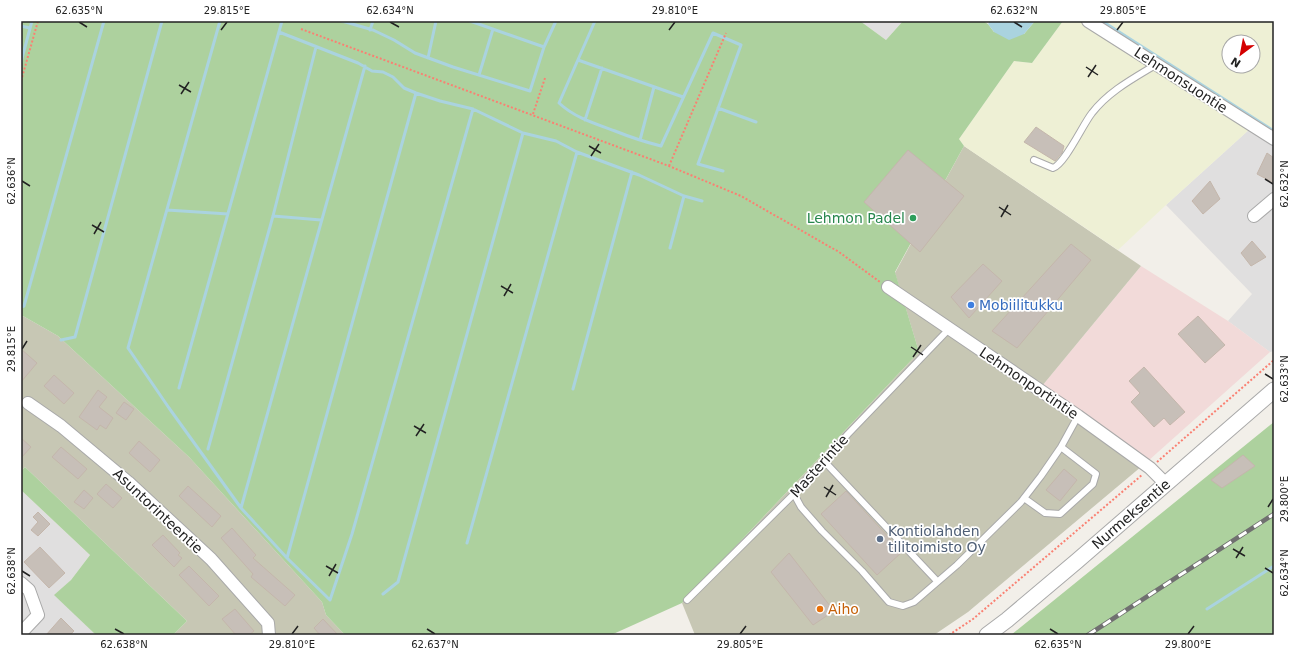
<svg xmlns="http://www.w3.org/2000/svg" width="1295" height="656" font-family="'DejaVu Sans',sans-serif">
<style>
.residential{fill:#e0dfdf}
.commercial{fill:#f2dad9}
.construction{fill:#c7c7b4}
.farmland{fill:#eef0d5;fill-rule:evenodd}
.forest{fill:#add19e}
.water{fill:#aad3df}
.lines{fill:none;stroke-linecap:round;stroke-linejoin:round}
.stream{stroke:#aad3df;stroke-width:3}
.building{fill:#c7bfb8;stroke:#c4b6ab}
.service-casing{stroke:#a9a9a9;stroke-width:8}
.minor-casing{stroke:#a9a9a9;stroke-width:14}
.tertiary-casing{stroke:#a9a9a9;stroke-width:17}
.path{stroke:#fa8072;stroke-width:2;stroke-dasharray:2 2;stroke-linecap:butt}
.service{stroke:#fff;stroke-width:6}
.minor{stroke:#fff;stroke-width:12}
.tertiary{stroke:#fff;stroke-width:15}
.rail-casing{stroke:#707070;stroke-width:4.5}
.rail{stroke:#fff;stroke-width:3;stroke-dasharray:9;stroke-linecap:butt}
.ticks{fill:none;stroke:#222;stroke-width:1.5}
.leisure-dot{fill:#2e9e5b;stroke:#fff;stroke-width:1.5}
.shop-dot{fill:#3f7fe0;stroke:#fff;stroke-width:1.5}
.service-dot{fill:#5c6f8a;stroke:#fff;stroke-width:1.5}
.food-dot{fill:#e8710a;stroke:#fff;stroke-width:1.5}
.labels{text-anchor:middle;stroke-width:3.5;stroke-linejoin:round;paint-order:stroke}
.street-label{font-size:14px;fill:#222;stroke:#fff}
.leisure-label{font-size:14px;fill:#27864d;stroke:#fff;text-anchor:end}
.shop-label{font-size:14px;fill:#366cbe;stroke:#fff;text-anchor:start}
.service-label{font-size:14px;fill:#4e5e75;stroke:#fff;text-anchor:start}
.food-label{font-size:14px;fill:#c56008;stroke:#fff;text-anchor:start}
.neatline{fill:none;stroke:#222;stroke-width:1.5}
.ticks-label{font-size:10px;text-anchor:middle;fill:#222}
</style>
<rect width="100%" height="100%" fill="#f2efe9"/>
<path class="residential" d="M860 21H903L886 40Z
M1251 128 1274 143V351L1270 352 1228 321 1252 294 1166 205Z
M21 490 90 555 71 580 55 595 96 635H21Z"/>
<path class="commercial" d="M1141 266 1228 321 1270 352 1148 461 1042 386Z"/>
<path class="construction" d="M964 146 1141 266 1042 386 1148 461 968 612 934 635H695L682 603 919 352 895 273Z
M23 316 58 336 189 457 322 602 326 615 345 635H173L187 621 25 467 21 471V318Z"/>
<path class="farmland" d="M1063 21H1274V143L1251 128 1166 205 1118 250 964 146 959 139 1014 61 1032 63ZM1229 42H1253V66H1229Z"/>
<path class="forest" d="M21 21H860L886 40 903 21H983L988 24 994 32 1024 34 1035 21H1063L1032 63 1014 61 959 139 964 146 895 272 919 352 682 603 611 635H345L326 615 322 602 189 457 58 336 23 316 21 318Z
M1274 422V635H1011Z
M25 467 187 621 173 635H96L54 595 71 580 90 555 21 490V471Z"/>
<path class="water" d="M990 21H1035L1024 34 1009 40 994 32 988 24Z"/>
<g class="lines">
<path class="stream" d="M220 21 128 348 169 408 241 508 287 558 330 600 352 534 473 109
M342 21 373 30 394 40 415 53 453 67 530 91 544 47 556 21
M470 21 544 47
M595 21 559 103C575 118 596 124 615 131 630 137 645 142 661 146L713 33 741 45 698 164 723 171
M1102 21 1274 131
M21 26 30 28
M370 30 373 21
M279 32 358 63 372 71 383 72 393 77 404 88 416 93 440 101 473 109 523 133 556 141 577 152 639 175 684 196 702 201
M428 58 436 21
M578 60 683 97
M21 62 32 21
M479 75 493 29
M718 108 756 122
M585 120 602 68
M640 140 654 87
M167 210 228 214
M273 216 321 220
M670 248 684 196
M21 307 24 306 104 21
M61 340 75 337 162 21
M179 388 282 21
M573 389 632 172
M208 449 273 216 316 47
M241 508 365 66
M467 543 577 152
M287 558 416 93
M383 594 398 582 523 133
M1207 609 1274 566"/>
</g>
<path class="building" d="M1036 127 1064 146 1062 153 1055 161 1024 142Z
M908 150 964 196 920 252 864 202Z
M1267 153 1274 158V183L1257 174Z
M1210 181 1220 199 1203 214 1192 201Z
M1252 241 1266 257 1251 266 1241 253Z
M1071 244 1091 260 1017 348 992 331Z
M983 264 1002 281 969 318 951 297Z
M1198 316 1225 345 1205 363 1178 334Z
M21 349 37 363 21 382Z
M1144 367 1185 412 1170 425 1164 418 1154 427 1131 402 1140 393 1129 381Z
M54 375 74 393 64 404 44 386Z
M98 390 107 397 99 407 113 418 106 429 100 425 97 430 79 417Z
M124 402 134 409 126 420 116 413Z
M21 438 31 447 21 458Z
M139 441 160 460 150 472 129 453Z
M61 447 87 469 78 479 52 457Z
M1243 455 1255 466 1222 488 1211 480Z
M1064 469 1077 480 1060 501 1046 490Z
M106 484 122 498 113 508 97 494Z
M188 486 221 516 212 527 179 496Z
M84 490 93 498 84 509 74 502Z
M846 491 902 552 877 575 821 514Z
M38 512 50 524 38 536 31 530 38 522 33 517Z
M232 528 256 555 253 558 295 595 285 606 251 577 253 574 221 538Z
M163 535 180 553 178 555 182 558 174 567 152 545Z
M40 547 65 573 49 588 24 562Z
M789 553 834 611 813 625 771 572Z
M189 566 219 596 209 606 179 575Z
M235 609 254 631 249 635H236L222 619Z
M61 618 74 631 70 635H46Z
M323 619 338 635H320L314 628Z"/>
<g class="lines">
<g class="service-casing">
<path id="service" d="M1034 160 1053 168C1065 164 1083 124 1092 113 1109 91 1134 78 1157 64
M824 461 937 581
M794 494 801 507 822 531 862 571 889 602 903 606 914 602 957 565 1021 502 1041 476 1061 447 1078 416
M1024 498 1045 513 1060 514 1093 484 1096 474 1061 447
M687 600 794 494 810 475 824 461 848 434 949 329"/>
</g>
<g class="minor-casing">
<path id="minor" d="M1088 21 1274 139
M1254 216 1274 199
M888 287 1078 416 1150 468 1166 484
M28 403 61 426 128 482 211 559 268 623 269 635
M21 583 29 590 38 615 21 633"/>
</g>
<g class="tertiary-casing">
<path id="tertiary" d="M987 635 1007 620 1077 561 1274 390"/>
</g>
<path class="path" d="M301 29 669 166 741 196 839 252 880 282
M21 81 38 21
M533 114 545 78
M669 166 726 33
M1157 462 1274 360
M949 635 973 619 1142 475"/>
<use href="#service" class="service"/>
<use href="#minor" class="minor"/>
<use href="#tertiary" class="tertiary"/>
<g class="rail-casing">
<path id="rail" d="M1088 635 1274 514"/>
</g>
<use href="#rail" class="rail"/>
</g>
<path class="ticks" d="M79 22 87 27M390 22 399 27M1014 22 1022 27M221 30 227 22M669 30 675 22M1117 30 1123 22M1086 67 1098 75M1088 77 1096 65M179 85 191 92M181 94 189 82M589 146 601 153M591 156 599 144M1265 179 1273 184M22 181 30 186M999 207 1011 215M1001 217 1008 205M92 225 104 232M94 234 101 222M501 286 513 293M504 296 511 284M911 347 923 355M22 349 27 341M913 357 921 345M1265 374 1273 379M414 426 426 433M416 436 424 424M824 487 836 495M826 497 833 485M1268 507 1273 499M1233 549 1245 556M1236 558 1243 547M326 566 338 573M1265 568 1273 573M22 571 30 576M329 576 336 564M115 629 124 634M427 629 435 634M1050 629 1058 634M292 634 298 626M740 634 746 626M1188 634 1194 626"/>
<circle class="leisure-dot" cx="913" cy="218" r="4"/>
<circle class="shop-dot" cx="971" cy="305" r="4"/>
<circle class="service-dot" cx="880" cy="539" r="4"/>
<circle class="food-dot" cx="820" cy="609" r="4"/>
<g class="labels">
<g class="street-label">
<text transform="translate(1181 80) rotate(33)" y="5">Lehmonsuontie</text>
<text transform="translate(1029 383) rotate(34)" y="5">Lehmonportintie</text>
<text transform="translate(819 466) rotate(-48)" y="5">Masterintie</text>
<text transform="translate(158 511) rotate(43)" y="5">Asuntorinteentie</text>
<text transform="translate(1131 514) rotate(-41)" y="5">Nurmeksentie</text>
</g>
<g class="leisure-label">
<text x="905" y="223">Lehmon Padel</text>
</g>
<g class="shop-label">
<text x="979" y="310">Mobiilitukku</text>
</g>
<g class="service-label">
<text x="888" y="536">Kontiolahden<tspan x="888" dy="16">tilitoimisto Oy</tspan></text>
</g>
<g class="food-label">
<text x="828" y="614">Aiho</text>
</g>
</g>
<rect width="1295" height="656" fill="none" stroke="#ffffff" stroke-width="44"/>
<g transform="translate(1241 54) rotate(212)"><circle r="19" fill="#ffffff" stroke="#a7a7a7"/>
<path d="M0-3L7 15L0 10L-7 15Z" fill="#d40000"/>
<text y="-6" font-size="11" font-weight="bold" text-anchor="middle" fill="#222222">N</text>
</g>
<rect x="22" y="22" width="1251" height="612" class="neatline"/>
<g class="ticks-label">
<text x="79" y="14">62.635°N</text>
<text x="227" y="14">29.815°E</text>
<text x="390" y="14">62.634°N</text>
<text x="675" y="14">29.810°E</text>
<text x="1014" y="14">62.632°N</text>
<text x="1123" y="14">29.805°E</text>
<text transform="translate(11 181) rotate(-90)" y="4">62.636°N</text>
<text transform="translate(1284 184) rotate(-90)" y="4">62.632°N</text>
<text transform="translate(11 349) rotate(-90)" y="4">29.815°E</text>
<text transform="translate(1284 379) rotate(-90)" y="4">62.633°N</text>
<text transform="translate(1284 499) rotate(-90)" y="4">29.800°E</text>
<text transform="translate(11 571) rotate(-90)" y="4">62.638°N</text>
<text transform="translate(1284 573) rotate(-90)" y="4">62.634°N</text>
<text x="124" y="648">62.638°N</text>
<text x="292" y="648">29.810°E</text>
<text x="435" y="648">62.637°N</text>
<text x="740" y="648">29.805°E</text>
<text x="1058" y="648">62.635°N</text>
<text x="1188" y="648">29.800°E</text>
</g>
</svg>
